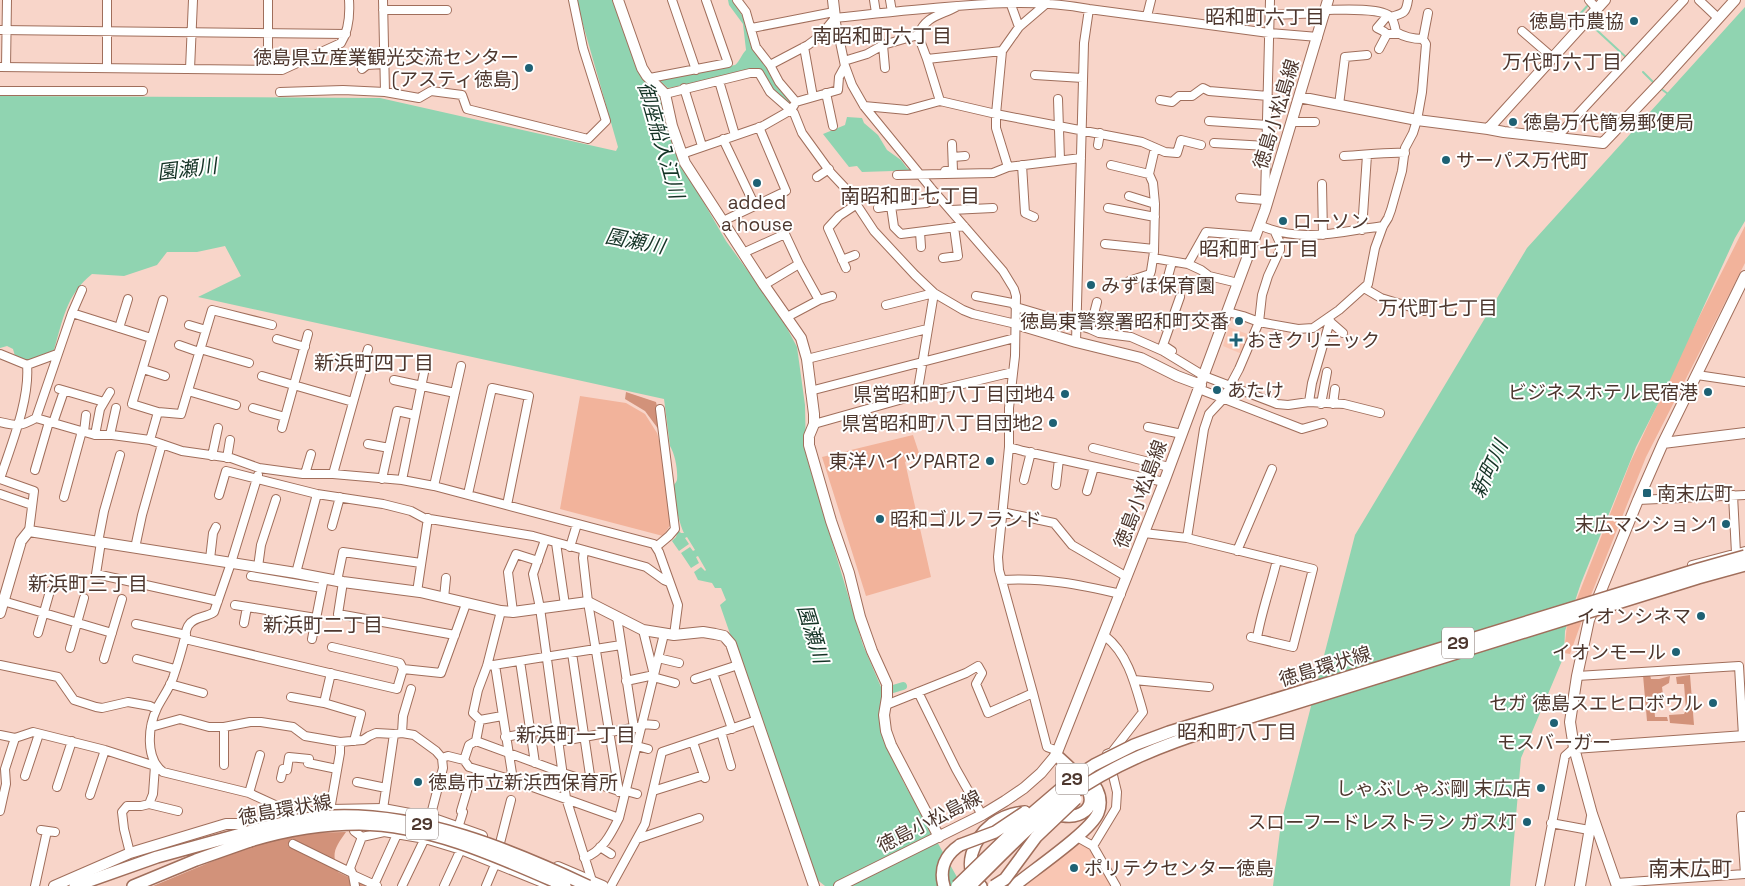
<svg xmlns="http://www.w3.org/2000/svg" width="1745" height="886" font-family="'Space Grotesk','Noto Sans JP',sans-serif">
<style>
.built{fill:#f9c6b3}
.green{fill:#f2b39b}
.forest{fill:#d2927a}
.water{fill:#90d4b1}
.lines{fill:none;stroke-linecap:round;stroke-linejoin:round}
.stream{stroke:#90d4b1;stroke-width:2}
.canal{stroke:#90d4b1;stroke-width:8}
.street-casing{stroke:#a06e5b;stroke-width:10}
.secondary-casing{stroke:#a06e5b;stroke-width:12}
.primary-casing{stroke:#a06e5b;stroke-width:14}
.street{stroke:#fff;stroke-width:8}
.secondary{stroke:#fff;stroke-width:10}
.primary{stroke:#fff;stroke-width:11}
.primary-bridge-casing{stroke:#a06e5b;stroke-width:14;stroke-linecap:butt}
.primary-bridge{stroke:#fff;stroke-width:11}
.poi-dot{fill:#1e6174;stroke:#fff;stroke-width:2}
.labels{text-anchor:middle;stroke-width:4;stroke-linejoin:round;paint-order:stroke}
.shield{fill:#fff;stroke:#82736d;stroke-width:1}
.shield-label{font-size:18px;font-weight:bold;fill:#4d372e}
.poi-label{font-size:19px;fill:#4d372e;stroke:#fff;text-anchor:end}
.street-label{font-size:19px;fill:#4d372e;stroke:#fff}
.neighbourhood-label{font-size:20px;fill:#4d372e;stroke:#fff}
.water-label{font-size:20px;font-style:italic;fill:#143325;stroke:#fff}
.quarter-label{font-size:21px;fill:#4d372e;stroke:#fff}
</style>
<rect width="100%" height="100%" fill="#f8d5c9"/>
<path class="built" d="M1229 327 1250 335 1242 354 1223 346Z
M1079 843 1092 850 1112 886H1024Z"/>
<path class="green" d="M1745 226V263L1646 457 1591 595 1570 654 1564 653 1567 624 1630 463 1689 337Z
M580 396 626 403 645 414 657 433 666 464 671 524 663 536 560 509Z
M913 435 920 456 905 462 931 577 866 596 822 457Z"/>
<path class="forest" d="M626 392 656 402 660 419 659 430 645 411 625 399Z
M1643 675H1650L1651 679H1659L1670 676 1669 683 1662 687 1664 702 1654 704 1655 717H1667L1668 721H1647Z
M1690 675 1694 725 1670 723 1669 715 1684 714 1686 710 1684 684H1677L1676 677Z
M346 832C335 848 331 852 338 872L367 886H153L249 846 304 833Z"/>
<path class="water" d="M576 0H612L642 78 652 86 660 95 664 111 686 171 696 189 726 241 780 315 797 347 805 405 806 455 863 645 881 687 885 742 904 783 962 886H825L815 878 720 605 726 600 721 588H715L712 583 698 580 694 572 701 567 705 571 706 570 698 556 696 557 699 563 691 568 681 553 690 547 693 551 695 550 687 537 685 538 689 544 679 551 672 541 676 537 678 530 681 533H684C680 526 672 494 673 487 674 484 676 483 677 480 678 470 675 454 670 446L664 399 198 297 241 276 225 246 197 252H167L157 265 124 276 92 274C66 295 63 320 54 350L28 361 15 356 13 349 7 346 0 348V96L380 98 616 151 618 147Z
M728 0H732L742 15 748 32 792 102 789 105 770 88 764 76 716 79 668 88 659 80 735 65C740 61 741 55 746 50L743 24 729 5Z
M1745 7V221L1735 238 1671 378 1636 447 1581 583 1565 631 1564 656 1521 758 1510 886H1273L1281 823 1355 535 1527 248Z
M847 117 862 118 864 123 878 135 887 150 901 160 907 168 914 172 912 174 893 171 862 172 857 166 849 167 823 134 845 125Z"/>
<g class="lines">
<path class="stream" d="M1584 18 1580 14 1590 3
M1589 23 1628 59
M1643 72 1654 83
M1660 88 1668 94"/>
<path class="canal" d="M883 692 903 686"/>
<g class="street-casing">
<path id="street" d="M383 0 385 92
M672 0 696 70
M737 0 746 12 756 47 770 65 779 82 796 102
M874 0 876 13
M890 0 892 12
M1589 0 1597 9
M1699 0 1718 18
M1010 2 1019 27
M383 10H447
M1270 15 1325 13
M1388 15 1377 28 1383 31 1387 34H1399
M1147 16 1151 0
M1391 17C1403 13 1406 14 1408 0
M835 18 845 66 852 85 864 106 931 188 1003 271 1014 289 1016 296 1015 356 1009 408V447L998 557 999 570 1033 693 1047 747 1058 751
M752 28 834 12
M0 30 346 34
M1522 31 1552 57
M1423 39 1428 13
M883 45 885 68
M804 47 813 97
M1379 49 1387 34
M927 59 1002 51
M844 61 867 54 883 45 918 35C926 16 939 16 956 7
M770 65 808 45 820 36 835 18C872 14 908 10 945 7 993 3 1042 0 1089 9L1269 33 1318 37
M0 67 282 70 341 43C349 30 350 15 349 0
M6 67 7 0
M107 68V0
M190 69 193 0
M362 69 367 65 384 64
M268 70V0
M1035 75 1083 78
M650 78 728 63 706 0
M719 81 735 135
M684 88 702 146
M0 91H143
M280 92 343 90 385 92 419 98 431 91 462 95 467 109 588 139 606 121 583 48 573 0
M826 93 833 126
M665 94 750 73H759L770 92 794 113 802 133 831 173 847 190 874 231 915 275 934 293 963 310 973 314 1016 324
M1058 99 1060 160
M1160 100 1172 102 1179 96H1192L1203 88 1209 91 1268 96
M940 101 996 114 1142 142 1165 152 1177 153 1181 140 1201 145
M1339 105 1345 57 1367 55
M864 106 907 110 940 101 927 59 918 35
M1209 121 1267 125
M1291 122H1315
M1556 138 1684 0
M723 139 755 206
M1214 143 1267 146
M1098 145 1100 133
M682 154 763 126 791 110 796 102 838 90 839 77 845 66
M1344 156C1365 155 1385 152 1405 153
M953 157 965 156
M1022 165 1025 213 1034 217
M1111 165 1149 174
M1008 167 996 128V114L1002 51 1019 27 1047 3
M945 171H953L952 144
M897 175 993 173 1008 167 1081 158
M817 177 829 169
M1322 184 1323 235
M931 188 927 203 891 206 894 227 901 234 964 226
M1129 196 1155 204
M1240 198 1265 200
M1265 200 1270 0
M878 208 891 206
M1108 208 1155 217
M951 210 993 208
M723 221 786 191 759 127
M1259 225C1291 239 1322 236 1356 230 1365 228 1373 228 1383 226
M1362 230 1367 155
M920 232 921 247
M1105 244 1154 249
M743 253 785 234 799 264 819 300 787 317
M943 258 958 256 954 227
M1153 258 1188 264 1206 232 1255 236
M842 260 855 255
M1188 264 1201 270 1209 276 1238 283
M846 268 828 228 839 216 857 204
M1129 281 1150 274 1151 271 1154 252 1155 204 1153 183 1149 174 1155 148
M1166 284 1172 262
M764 285 799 264
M1364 288 1381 298 1424 311
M976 296 1012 303 1016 307 1090 329 1099 333 1131 337 1163 351 1204 376 1277 404 1288 405 1309 402 1344 404 1380 413
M163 300 132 404 158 412 181 414 212 310 272 325
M819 300 832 296
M886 305 934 293 917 395
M1228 312 1243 316 1259 322 1298 329 1313 328 1339 310 1368 284 1375 248 1383 226 1388 218 1391 210 1402 171 1405 148 1413 133 1417 120 1422 92 1426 44 1423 39C1414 39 1404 37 1396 32 1395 27 1394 21 1391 17 1380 7 1340 10 1325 10
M72 313 151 338
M1094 315 1119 317 1169 327
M1327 319 1343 333
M189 325 206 330
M119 328 128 299
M1090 329 1097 302
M277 339 305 347
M1076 342 1084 43 1089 9
M179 345 199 352
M200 349 249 363
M1172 351 1163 345 1180 297
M0 354 27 365
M807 359 927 329
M143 369 165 376
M1697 375 1745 382
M262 376 353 402
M394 380 455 393
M59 389 104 402
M1199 389 1302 429 1323 423
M188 391 236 405
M810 391 1015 338
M1309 402 1312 383 1330 321
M1321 404 1327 372
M1333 404 1335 389
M253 408 285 417
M36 418 72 313 82 290
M0 422C17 426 20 427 36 418L95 435H112L150 440 182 451 231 458 259 468 303 474H333L402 480 434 486 654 544 659 552 678 605 674 635
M53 423 64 391
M814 424 917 395 1013 372
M1148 427 1182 434
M282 428 308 334
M84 432 86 415
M95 435 100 409 110 392
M110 435 116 408
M150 440 158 412
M368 444 389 448
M1009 447 1023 451 1164 482
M1093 448 1169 467
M212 456 218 428
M227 458 230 440
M35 470 49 422
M305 474 311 454
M333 474 368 349
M258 475 231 563 214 612C206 618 194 616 188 626 185 631 186 636 184 641 181 653 177 666 173 678 169 689 162 698 157 708 148 727 145 758 163 772L249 793 288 811 291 815
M382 479 397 411 415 415
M402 480 427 358
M1024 480 1031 452
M1056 485 1059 459
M434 486 461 366
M1087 491 1094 467
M0 494 32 505
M468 494 492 388 529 396 507 505
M219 495 226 471 317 494 383 504 411 511 424 518 533 536 646 567 664 580 669 582
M1733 495 1736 553
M64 497 82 431
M1638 500 1745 495
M1002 512 1054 523 1072 545 1127 577
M332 526 340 497
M29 531 34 491 0 479C11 445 30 400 27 365L57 354
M1144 533 1187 538 1313 569 1293 647 1251 637
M1187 538 1204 429 1209 414 1223 399 1239 369 1259 322 1262 295 1268 276 1280 250V243L1275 232
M545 540 533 574 540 608 566 798 592 881
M98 542 104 511 120 455
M101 542 96 574 218 601
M556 543 565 605
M570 547 577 524
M656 547 669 536 675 529 660 409
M135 548 142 515 162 444
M584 551 583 558 588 602 619 792
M1237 551 1272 469
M210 559 213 533 216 527
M1692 565 1745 551
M258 567 261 545 276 499
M296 573 317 494
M251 576 322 588
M1002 580C1043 577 1081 585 1121 594
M337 581 343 552 421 563
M343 582 338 614 455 635
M417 592 428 518
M444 598 446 578
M3 601 112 633
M235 605 316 618
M501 611 487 666 478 690 473 713 480 720 476 741 469 745 464 760 469 767 513 780 619 818
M513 612 508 572 516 554 538 561
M617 617 634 728
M244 623 247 607
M136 624 186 635
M38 633 50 591
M1105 636C1128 654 1135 684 1143 712L1112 752 1107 754
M1257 638C1261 613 1271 586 1277 560
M185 639 397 689 403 669
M312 639 323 583
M332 647 400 663 403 669 441 673 466 604
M70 648 84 598
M572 653 591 782
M658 658 679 663
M104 659 122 599
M137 659 175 669
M520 661 535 763
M0 665 58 677 74 700 96 707 102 708 128 702 150 706 156 709
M495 665 513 780
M487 666 621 645
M713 673 732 729
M1577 676 1739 666 1743 736
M653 677 675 683
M695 679 738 665
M1134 680 1209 687
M626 681 654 675 643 630
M170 684 203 693
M918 692 956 769 982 815
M291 697 324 703 361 714 354 741
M324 703 331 673
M886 705 966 673 978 666 982 673 976 684 988 713 1033 693
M480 720 502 716
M642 724 655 725
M151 727 180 719 209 727H224L250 722H261L293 727 305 736 340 742 363 740 369 736 376 733 394 734
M224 727V765
M721 732 731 766
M402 733 414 735 436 751 442 758 443 768 429 822
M0 735 15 738 33 732 105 750 155 766 153 794 149 804 141 806H127L122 812 124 829 130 853
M505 737 556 728
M476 741 563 773 622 792
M558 742 637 727
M693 742 705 778
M637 746 648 749
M442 758 448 756 464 760
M25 776 39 734
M281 778 283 769 287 770 289 757 309 759 308 763 337 769
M357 782 386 788
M57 787 72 741
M626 791 637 794
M653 791 704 775
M249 793 260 755
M90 795 105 750
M149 804 178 811
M383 809 394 734 402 733 403 716 411 689
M330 810 340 753V742
M0 811 6 784 5 769 15 738
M355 820 354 831 362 837 384 832 425 839 461 850 550 886
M1551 823 1589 830
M458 828 463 812 461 811 469 784
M41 830 55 832
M362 837 350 868 353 875 377 886
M1077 837 1093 846 1116 808 1117 792 1111 767
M637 839 699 818
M500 843 511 800
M293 844 352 873
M1093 846 1116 886
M600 847 611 854
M584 858C602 852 611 834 619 818L664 634
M1745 874 1741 816H1745
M353 875 355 886
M1616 883 1745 874
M374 885 399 830
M35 886 47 831
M402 886 426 836
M444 886 462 847
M486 886 497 860
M611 886 645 824 662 752 757 720
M1540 886 1565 756 1574 748"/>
</g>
<g class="secondary-casing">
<path id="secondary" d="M618 0 642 68 647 76 665 94 672 126 685 163 764 285 801 338 807 359 814 414V424L809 436V445L831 521 849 573 860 617 872 651 887 684V697L884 715 886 731 891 745 939 837
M833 0 835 18
M1299 97 1417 120 1488 129 1504 132 1603 143 1660 83 1735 0
M1488 129 1605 0
M1016 324 1076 342 1141 358 1177 376 1201 385
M1663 443 1745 433
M0 613 21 541 29 531 296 573 343 582 420 592 501 611 513 612 588 602 643 630 674 635 703 632 715 634 724 636 731 644 814 886
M1574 748 1745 736
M558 867 603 886
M54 886 130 853 226 824H253L291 815 330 810 383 809 431 818 482 836
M839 886 982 815 1005 801 1024 788 1041 773 1056 755 1164 482 1265 210 1328 0
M1580 886 1592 816
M1617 886 1592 814 1574 748 1570 722 1577 676 1589 620 1638 500 1663 443 1745 276"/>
</g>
<g class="primary-casing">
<path id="primary" d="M1051 814C1062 816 1075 819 1085 811 1104 795 1068 766 1056 755
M75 886 157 857 248 832
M133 886 196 860 250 841
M944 886C939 869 945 855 960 845
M981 886C960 869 974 838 992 824 1002 817 1013 813 1025 812
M1014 886C1032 871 1091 831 1098 813 1104 798 1097 786 1086 775"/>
</g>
<use href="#street" class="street"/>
<use href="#secondary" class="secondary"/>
<use href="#primary" class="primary"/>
<g class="primary-bridge-casing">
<path id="primary-bridge" d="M248 832C276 824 305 817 334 816 421 813 510 849 588 886
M250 841C286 830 322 824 359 824 431 825 501 858 565 886
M960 845 995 832 1025 812
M957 886 1030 815 1071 780 1094 765 1134 745 1169 732 1699 569 1745 556
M970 886C1001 856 1031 823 1066 798 1113 764 1165 744 1219 727L1698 578 1745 565
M994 886 1005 879 1036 837 1076 799"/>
</g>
<use href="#primary-bridge" class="primary-bridge"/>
</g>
<g class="poi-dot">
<circle cx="1634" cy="21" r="5"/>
<circle cx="529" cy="68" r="5"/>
<circle cx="1513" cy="122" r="5"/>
<circle cx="1446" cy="160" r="5"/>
<circle cx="757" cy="183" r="5"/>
<circle cx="1283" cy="221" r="5"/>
<circle cx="1091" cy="285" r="5"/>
<circle cx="1239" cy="321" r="5"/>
<path d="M1233.5 332.5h5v5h5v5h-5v5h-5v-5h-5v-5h5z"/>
<circle cx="1217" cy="390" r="5"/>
<circle cx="1708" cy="392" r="5"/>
<circle cx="1065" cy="394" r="5"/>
<circle cx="1053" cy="423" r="5"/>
<circle cx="990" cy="461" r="5"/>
<rect x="1642" y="488" width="10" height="10" rx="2.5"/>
<circle cx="880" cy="519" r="5"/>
<circle cx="1726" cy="524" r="5"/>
<circle cx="1701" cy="616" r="5"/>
<circle cx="1676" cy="652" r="5"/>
<circle cx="1713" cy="703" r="5"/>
<circle cx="1554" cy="723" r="5"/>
<circle cx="418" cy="782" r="5"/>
<circle cx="1541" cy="788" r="5"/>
<circle cx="1527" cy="822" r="5"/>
<circle cx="1074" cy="868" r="5"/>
</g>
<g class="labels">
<g class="shield">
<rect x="1442" y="627.5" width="32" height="31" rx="4"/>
<rect x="1056" y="763.5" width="32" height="31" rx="4"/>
<rect x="406" y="808.5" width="32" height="31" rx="4"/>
</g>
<g class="shield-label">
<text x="1458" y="649">29</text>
<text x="1072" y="785">29</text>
<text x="422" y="830">29</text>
</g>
<g class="poi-label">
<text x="1624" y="28">徳島市農協</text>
<text x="519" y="64">徳島県立産業観光交流センター<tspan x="519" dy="22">(アスティ徳島)</tspan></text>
<text x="1523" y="129" text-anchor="start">徳島万代簡易郵便局</text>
<text x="1456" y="167" text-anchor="start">サーパス万代町</text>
<text x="757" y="209" text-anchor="middle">added<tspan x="757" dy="22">a house</tspan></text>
<text x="1293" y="228" text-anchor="start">ローソン</text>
<text x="1101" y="292" text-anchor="start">みずほ保育園</text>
<text x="1229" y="328">徳島東警察署昭和町交番</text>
<text x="1247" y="347" text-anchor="start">おきクリニック</text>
<text x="1227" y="397" text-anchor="start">あたけ</text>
<text x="1698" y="399">ビジネスホテル民宿港</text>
<text x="1055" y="401">県営昭和町八丁目団地4</text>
<text x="1043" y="430">県営昭和町八丁目団地2</text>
<text x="980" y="468">東洋ハイツPART2</text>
<text x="1657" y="500" text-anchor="start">南末広町</text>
<text x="890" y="526" text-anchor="start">昭和ゴルフランド</text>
<text x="1716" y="531">末広マンション1</text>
<text x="1691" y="623">イオンシネマ</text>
<text x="1666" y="659">イオンモール</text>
<text x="1703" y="710">セガ 徳島スエヒロボウル</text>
<text x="1554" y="749" text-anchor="middle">モスバーガー</text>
<text x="428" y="789" text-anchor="start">徳島市立新浜西保育所</text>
<text x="1531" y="795">しゃぶしゃぶ剛 末広店</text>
<text x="1517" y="829">スローフードレストラン ガス灯</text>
<text x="1084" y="875" text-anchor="start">ポリテクセンター徳島</text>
</g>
<g class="street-label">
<text transform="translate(1276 114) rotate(-73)" y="7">徳島小松島線</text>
<text transform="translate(1140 494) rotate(-69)" y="7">徳島小松島線</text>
<text transform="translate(1325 666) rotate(-17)" y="7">徳島環状線</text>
<text transform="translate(285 809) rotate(-10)" y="7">徳島環状線</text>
<text transform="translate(929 821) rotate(-27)" y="7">徳島小松島線</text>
</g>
<g class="neighbourhood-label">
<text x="1265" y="24">昭和町六丁目</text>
<text x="882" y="43">南昭和町六丁目</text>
<text x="1562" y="69">万代町六丁目</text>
<text x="910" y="203">南昭和町七丁目</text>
<text x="1259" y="256">昭和町七丁目</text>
<text x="1438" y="315">万代町七丁目</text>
<text x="374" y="370">新浜町四丁目</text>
<text x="88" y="591">新浜町三丁目</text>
<text x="323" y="632">新浜町二丁目</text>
<text x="1237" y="739">昭和町八丁目</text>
<text x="576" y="742">新浜町一丁目</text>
</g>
<g class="water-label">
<text transform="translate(661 140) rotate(74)" y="7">御座船入江川</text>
<text transform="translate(187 169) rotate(-7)" y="7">園瀬川</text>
<text transform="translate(635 241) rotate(11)" y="7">園瀬川</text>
<text transform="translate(1489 469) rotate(-65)" y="7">新町川</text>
<text transform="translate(813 634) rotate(73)" y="7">園瀬川</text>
</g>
<g class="quarter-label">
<text x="1690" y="876">南末広町</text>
</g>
</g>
</svg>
